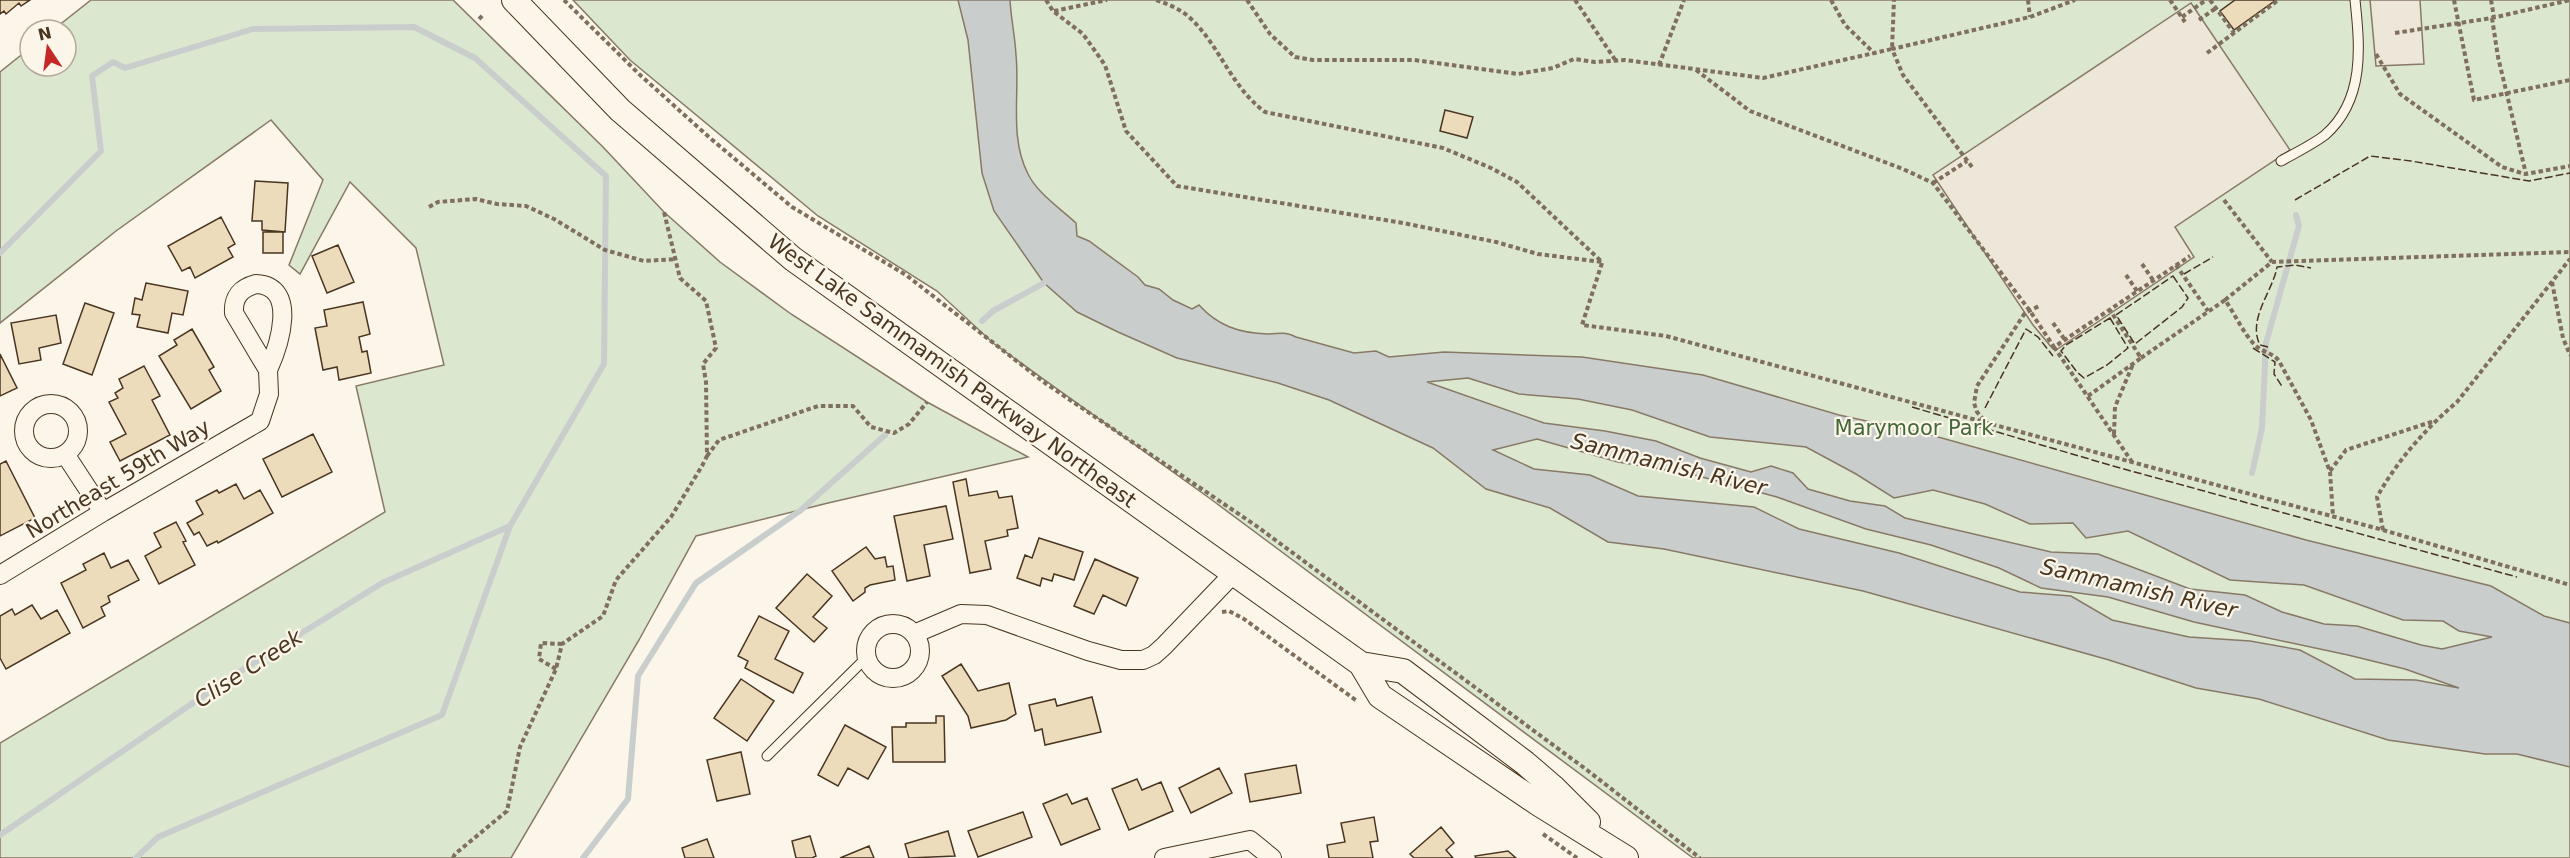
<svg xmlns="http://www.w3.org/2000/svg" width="2570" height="858" font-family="'DejaVu Sans',sans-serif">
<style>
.green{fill:#dce7d0;stroke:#887966;stroke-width:1.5}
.parking{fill:#ede7d9;stroke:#887966;stroke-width:1.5}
.water{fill:#c9cecd;stroke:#887966;stroke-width:1.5;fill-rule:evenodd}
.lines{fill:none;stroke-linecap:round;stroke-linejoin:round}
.stream{stroke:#c9cecd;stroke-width:6}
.building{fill:#ecdcbc;stroke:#4a3520;stroke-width:1.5}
.lane-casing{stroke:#4a3520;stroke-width:11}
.street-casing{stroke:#4a3520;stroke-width:20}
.secondary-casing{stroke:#4a3520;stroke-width:26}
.path{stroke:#7f6f5c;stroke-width:4;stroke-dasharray:4.5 3;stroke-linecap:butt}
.lane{stroke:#fbf6e9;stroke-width:9}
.street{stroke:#fbf6e9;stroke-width:18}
.secondary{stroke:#fbf6e9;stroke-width:24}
.fence{stroke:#4a3520;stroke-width:1.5;stroke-dasharray:8 3;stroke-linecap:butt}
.labels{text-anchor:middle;stroke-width:4.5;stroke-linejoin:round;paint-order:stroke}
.street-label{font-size:21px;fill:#4a3520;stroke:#fbf6e9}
.park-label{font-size:21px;fill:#436837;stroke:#fbf6e9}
.water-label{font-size:22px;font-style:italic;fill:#4a3520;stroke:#fbf6e9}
</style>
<rect width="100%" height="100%" fill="#fbf6e9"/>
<path class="green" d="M91 0H453L603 147 664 212 720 262 791 314 927 402 1028 457 828 503 696 536 639 640 511 858H0V743L385 512 356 386 444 365 416 248 350 182 300 274 289 265 323 180 271 120 116 231 0 323V72L30 48V66H66V30H53Z
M573 0H2570V858H1693L1212 500 993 343 937 291 818 216 630 60Z"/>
<path class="parking" d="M2370 0H2420L2424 64 2376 66Z
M2191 3 2290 150 2175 227 2194 257 2056 350 2053 349 2033 325 1933 175Z"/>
<path class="water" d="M958 0H1010C1011 19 1015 36 1016 55 1020 94 1009 137 1028 174 1038 194 1060 208 1076 223L1077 236 1089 241 1138 277 1145 285 1159 289 1173 300 1192 309 1199 305C1218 326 1239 333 1268 334 1279 334 1286 331 1296 337L1354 353 1376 351 1389 357 1444 352 1582 357 1703 375 1839 415 1931 435 2306 540 2491 586 2544 616 2570 623V767L2517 754H2485L2388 740 2259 699 2196 688 2109 660 1863 591 1664 549 1608 542 1550 508 1486 489 1433 448 1329 400 1278 383 1177 358 1118 332 1077 312 1044 283 994 211 982 173 968 40ZM1468 378 1519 394 1578 399 1632 410 1710 437 1806 447 1856 474 1894 498 1933 490 1985 504 2030 524 2073 523 2086 538 2128 531 2230 580 2304 585 2403 620 2443 621 2459 631 2492 637 2442 649 2421 645 2357 626 2324 624 2282 612 2245 595 2190 589 2098 554 2051 552 1905 518 1885 506 1850 501 1808 489 1793 473 1771 466 1751 472 1700 458 1656 441 1605 431 1544 423 1427 382ZM1537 439 1618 462 1691 474 1777 497 1866 529 1931 545 1999 568 2041 588 2108 597 2194 622 2348 655 2405 669 2459 688 2416 680 2355 679 2300 650 2250 641 2189 637 2112 620 2071 596 2020 592 1899 553 1799 529 1754 507 1638 496 1590 475 1534 469 1493 450Z"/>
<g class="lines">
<path class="stream" d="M0 253 101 151 92 76 113 62 125 68 253 29 414 27 475 58 606 176 604 364 510 526 442 715 158 837 136 858
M982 321 993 311 1044 283 1049 278
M2252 473 2262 428 2266 343 2299 226 2296 215
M0 835 228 679 382 583 510 526
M583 858 628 799 638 676 696 583 801 510 885 435"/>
</g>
<path class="building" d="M0 0H30L21 6 19 3 6 14 4 11 0 14Z
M2235 0H2276L2234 30 2220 11Z
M1445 110 1473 117 1467 138 1440 131Z
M255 181 288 183 285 232 262 230V221H252Z
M221 217 235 244 228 248 233 257 195 278 190 267 182 271 168 246Z
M263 232H283V253H263Z
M338 245 354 282 327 293 312 256Z
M146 283 188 291 183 315 172 313 168 333 137 327 140 315 132 314 135 298 142 300Z
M363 302 370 334 359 337 362 352 367 351 371 373 339 380 337 367 323 370 315 328 327 326 324 310Z
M85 303 114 313 92 375 63 364Z
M56 315 61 343 39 348 41 360 19 364 11 323Z
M192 329 214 367 209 370 221 391 191 409 159 356 177 345 174 340Z
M0 354 17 388 0 396Z
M144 366 160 396 152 400 170 435 120 461 110 442 126 434 109 402 118 398 115 393 123 388 119 379Z
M313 434 332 472 282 497 263 459Z
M6 461 35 518 0 536V464Z
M966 479 969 496 997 491 999 498 1012 496 1018 528 1007 530 1008 536 985 541 991 569 970 573 953 482Z
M236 484 244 499 260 490 273 513 218 543 217 541 207 546 199 532 194 535 187 523 203 514 196 501 217 490 219 493Z
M946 506 953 539 924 545 930 576 907 581 894 516Z
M176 522 186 541 183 542 195 565 159 584 145 556 161 547 154 533Z
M1039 538 1083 552 1074 580 1054 574 1052 581 1042 578 1040 586 1017 578 1025 555 1032 558Z
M866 547 875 559 885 557 887 567 893 566 895 580 870 585 865 588V592L853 601 832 571Z
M104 553 111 568 128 560 139 580 108 596 110 602 101 607 105 616 83 628 61 583 86 570 83 564Z
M1095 559 1138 578 1126 606 1103 595 1094 614 1074 606Z
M807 574 832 596 813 617 827 628 814 642 776 608Z
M32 605 41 619 57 610 70 633 6 669 0 658V616L12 609 15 615Z
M759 616 789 631 775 659 803 673 793 693 745 668 748 661 738 656Z
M961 664 978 691 1009 683 1016 714 1006 720 971 728 968 716 942 676Z
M741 679 774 701 747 741 714 718Z
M1092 697 1101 732 1045 745 1042 729 1035 731 1029 705 1055 699 1057 706Z
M936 716H944L945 762H893L892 727H906V723H936Z
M845 725 886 747 868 779 848 768 838 786 818 775Z
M741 752 750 794 717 801 707 760Z
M1296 765 1301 793 1250 802 1245 774Z
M1219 768 1232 793 1191 813 1179 788Z
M1137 779 1142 790 1161 782 1173 811 1129 830 1112 789Z
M1067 794 1072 804 1087 798 1100 829 1061 845 1043 804Z
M1023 812 1032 837 978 857 968 831Z
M1374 817 1378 841 1370 842 1373 858H1329L1327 845 1345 842 1341 823Z
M1441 827 1454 843 1446 850 1453 858H1414L1410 854Z
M948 831 955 856 909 858 905 844Z
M810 836 816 856 812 858H796L792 841Z
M707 839 714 858H685L682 848Z
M869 846 874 858H840Z
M1508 851 1516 858H1476L1475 856Z"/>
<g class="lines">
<g class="lane-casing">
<path id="lane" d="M2281 161C2295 153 2312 145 2325 135 2365 100 2360 47 2355 0
M767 756 867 657"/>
</g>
<g class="street-casing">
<path id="street" d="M256 284C299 286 279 346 268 370L234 313C233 297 241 288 256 284Z
M24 431a27 27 0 1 1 54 0a27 27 0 1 1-54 0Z
M65 454 103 512
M0 575 103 512 260 421 269 394 268 370
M866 651a27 27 0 1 1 54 0a27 27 0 1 1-54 0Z
M914 634 961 614 987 615 1088 651 1121 660H1143L1154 655 1164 646 1233 574
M1164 858 1250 840 1272 858"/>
</g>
<g class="secondary-casing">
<path id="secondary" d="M514 0 620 110 793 259 1361 664 1380 696 1539 804 1626 858
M1361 664 1403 671 1525 763 1553 787 1588 822"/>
</g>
<path class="path" d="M564 0 639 74 710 138 792 207 906 275 1045 383 1255 525 1587 770 1700 858
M1046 0 1053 11 1083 34 1105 65 1126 131 1177 186 1403 223 1496 242 1538 254 1602 262 1517 182 1491 168 1443 148 1265 112C1230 86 1220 45 1189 17 1180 9 1168 4 1156 0
M1247 0 1270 34 1295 57 1313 60H1414L1518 74 1553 68 1574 59 1595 62 1625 60 1763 78 1892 49 1894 0
M1575 0 1616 61
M1831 0 1845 25 1874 53
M2028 0 2030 17
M2170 0 2185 22
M2210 0 2234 33
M2454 0 2474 100 2570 80
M2491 0 2494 17
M1054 11 1107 0
M2182 17 2206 0
M2492 18 2498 57 2526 174 2570 166
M479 19 483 15
M2199 20 2216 8
M2395 33 2492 18 2570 0
M2207 53 2277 1
M2376 54 2400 94 2502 167 2525 174
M1659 65 1684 0
M1696 70 1750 111 1903 169 1933 183 2030 311 2054 347 2190 256
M1972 167 1903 75 1892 49 2030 17 2075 0
M1933 183 1967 161
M2224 200 2272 262
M429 207 438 202 476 199 497 204 526 206 554 219 605 250 644 261 676 259
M1602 263 1582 325 1666 336 2383 530 2570 585
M2142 264 2153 280
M2176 265 2208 311
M2126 275 2137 291
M2552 282 2563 338 2570 355
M2225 300 2272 262 2570 252
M2053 323 2065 340
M2054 347 2132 462
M2141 358 2225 300C2235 314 2243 333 2255 345 2263 353 2272 352 2279 361L2311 420 2330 472 2333 516
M2088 396 2141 358 2110 310
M1984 420 1977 412 1974 403 1977 386 2025 313 2039 306
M2114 434 2115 407 2133 364
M707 456 719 440 818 406H853L871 427 894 433 909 424 927 402
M2330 471 2346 450 2434 421
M2383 530 2377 497C2397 461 2426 428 2457 402L2570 259
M1222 612 1229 611 1244 619 1357 701
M556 669 539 659 541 643 562 644
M1543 834 1577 858
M453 858 455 854 507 811 520 747 556 669 562 644 603 616 616 580 671 517 702 466 707 456 706 382 703 364 716 348 706 301 680 278 664 212"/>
<use href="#lane" class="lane"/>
<use href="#street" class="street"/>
<use href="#secondary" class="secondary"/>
<path class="fence" d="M2295 200 2370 156 2411 161 2529 181 2570 173
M2184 274 2213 257
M2173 276 2188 298 2182 307 2135 344 2116 315Z
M2110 318 2128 348 2107 365 2084 378 2077 372 2061 351 2066 345Z
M2268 347 2260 345C2247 319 2273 291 2277 267L2295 265 2311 268
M2253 348 2275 362 2274 374 2283 388
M1912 407 2113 466 2517 577
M1985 408 2026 329 2038 337 2053 356"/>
</g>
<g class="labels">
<g class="street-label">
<text transform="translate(952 371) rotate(36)" y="7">West Lake Sammamish Parkway Northeast</text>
<text transform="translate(118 479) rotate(-31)" y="7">Northeast 59th Way</text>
</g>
<g class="park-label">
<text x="1914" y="435">Marymoor Park</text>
</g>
<g class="water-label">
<text transform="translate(1669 464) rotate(14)" y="8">Sammamish River</text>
<text transform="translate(2139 588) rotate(13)" y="8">Sammamish River</text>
<text transform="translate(248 668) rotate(-33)" y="8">Clise Creek</text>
</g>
</g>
<g transform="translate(48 48) rotate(347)"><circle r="28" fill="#fbf6e9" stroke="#b4a999" stroke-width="1.5"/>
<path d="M0-4.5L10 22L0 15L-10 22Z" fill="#c62828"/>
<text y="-9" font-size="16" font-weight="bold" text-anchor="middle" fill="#4a3520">N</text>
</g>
</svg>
